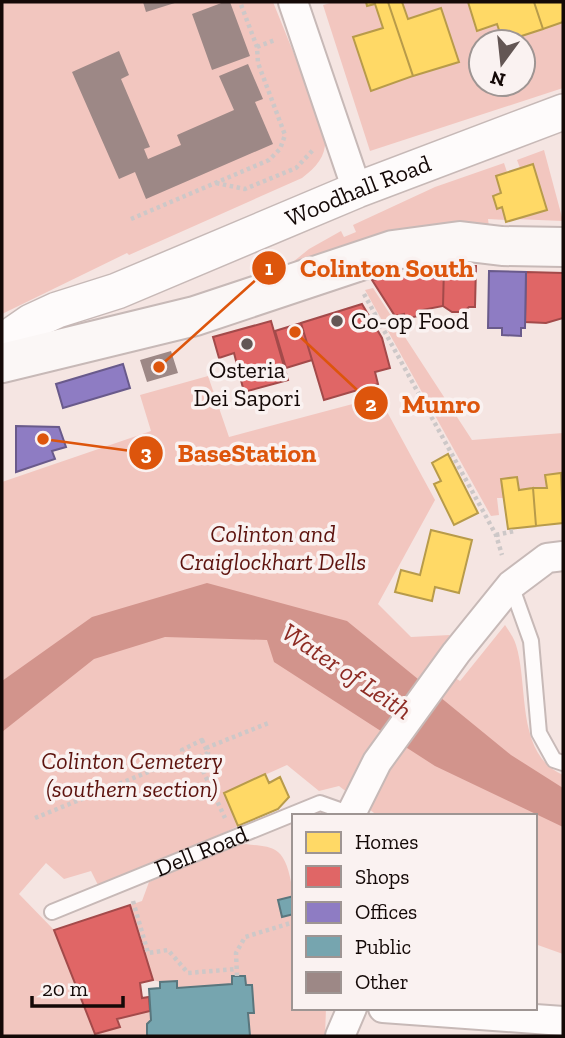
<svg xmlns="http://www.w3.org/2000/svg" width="565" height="1038" font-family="'Zilla Slab',serif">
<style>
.green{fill:#f2c6bf;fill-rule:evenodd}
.water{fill:#d2948c}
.homes{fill:#ffd966;stroke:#b89b4a;stroke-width:2}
.shops{fill:#e06666;stroke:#a34a4a;stroke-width:2}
.offices{fill:#8e7cc3;stroke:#695a8b;stroke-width:2}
.public{fill:#76a5af;stroke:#59767d;stroke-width:2}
.building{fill:#9d8886}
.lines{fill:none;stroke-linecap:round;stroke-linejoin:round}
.service-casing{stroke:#c7b9b7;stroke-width:18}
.minor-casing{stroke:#c7b9b7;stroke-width:32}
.tertiary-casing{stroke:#c7b9b7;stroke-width:38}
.secondary-casing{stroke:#c7b9b7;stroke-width:42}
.path{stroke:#cdc8c8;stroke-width:4.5;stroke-dasharray:3.5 3.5;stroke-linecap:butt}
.service{stroke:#fefbfb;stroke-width:14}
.minor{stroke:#fefbfb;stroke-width:28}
.tertiary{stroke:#fefbfb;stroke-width:35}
.secondary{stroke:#fbf7f6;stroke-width:38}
.poi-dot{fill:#635654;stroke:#faf2f1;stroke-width:2.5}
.labels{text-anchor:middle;stroke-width:7;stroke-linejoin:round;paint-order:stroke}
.street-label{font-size:24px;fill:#140907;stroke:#faf2f1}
.poi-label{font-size:24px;fill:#140907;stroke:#faf2f1;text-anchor:start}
.park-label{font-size:24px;font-style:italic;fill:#5d130e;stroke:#faf2f1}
.water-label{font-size:26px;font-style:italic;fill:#8d2b23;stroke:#faf2f1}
.leader{fill:none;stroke:#dd550c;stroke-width:2.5}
.callout-dot{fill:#dd550c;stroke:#faf2f1;stroke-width:2.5}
.mark-label{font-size:21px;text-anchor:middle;font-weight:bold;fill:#fff}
.callout-label{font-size:26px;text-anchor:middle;font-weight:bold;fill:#dd550c;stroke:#faf2f1;stroke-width:7;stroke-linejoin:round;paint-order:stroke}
</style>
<rect width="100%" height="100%" fill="#f5e5e2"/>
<path class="green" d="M2 2H273L324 128C329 152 320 164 302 178L129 255 127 253 2 314Z
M334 2H563V88L370 151 323 5ZM481 42H523V84H481Z
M544 150 563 221 514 219 546 210 533 165 520 168 517 160Z
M504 163 507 172 496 176 501 193 493 196 497 209 502 207 506 220 488 219 489 227 278 274 309 249 341 231 344 237 356 232 353 225 435 187Z
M373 288 472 440 563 433V489L561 473 546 475 547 488 519 490 517 477 502 479 503 498H497L499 515 491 516 365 290Z
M208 376 229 437 379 397 435 500 378 604 411 637 450 635 432 663 460 681 505 625C509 631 514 638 516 645 529 686 515 754 563 775V954L535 944V816H378L339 786 319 791 287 765 224 793 238 826 230 830 99 887 91 871 64 879 46 863 19 894 54 930 95 1034 119 1027 117 1019 150 1011 151 1020 147 1025V1036H2V482L151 431 140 395Z
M246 844C256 846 270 845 278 852 302 871 294 977 294 1008H326L325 1036H250L248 1013 254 1012 252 985H246L244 976 232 977V984L177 988V981L160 982 153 980 130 905 142 901 149 882 233 846Z"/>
<path class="water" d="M207 583 347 621 511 755 563 788V827L435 766 274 662 267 640 165 637 94 659 2 732V681L92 617Z"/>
<path class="homes" d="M366 2H388L413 76 371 91 353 37 383 28 375 4 367 6Z
M388 2H402L408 19 441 8 459 62 413 76Z
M468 2H534L543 29 503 42 497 24 477 31Z
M534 2H563V22L543 29Z
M533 164 547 210 506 222 502 207 497 209 493 196 501 193 496 176Z
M448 454 478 513 454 525 434 484 441 481 432 463Z
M561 473 563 523 536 526 533 488H547L545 475Z
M517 477 519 490 533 488 536 526 508 529 501 479Z
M431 530 472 540 459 593 435 587 432 601 395 592 401 570 420 575Z
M265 774 269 783 280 777 289 797 278 809 238 826 224 793Z"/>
<path class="shops" d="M476 266 475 307H469L463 312H452L443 306 444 267Z
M444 267 443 306 417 311 418 316 404 319V314L395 316 372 280Z
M526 272 563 273V318L546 323 525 322Z
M362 304 382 338 390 368 375 372 378 384 324 400 301 323Z
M271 321 288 380 244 392 234 353 219 358 213 337Z
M301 323 312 360 286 368 275 331Z
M130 905 153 980 140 983 142 998 149 997 150 1011 117 1019 120 1027 95 1034 54 930Z"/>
<path class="offices" d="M489 271 526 272 525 328H521V336L502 335V328H488Z
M123 364 130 388 63 408 56 384Z
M16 426 59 427 66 447 52 451 55 459 16 472Z"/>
<path class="public" d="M294 896V914L282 917 278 900Z
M232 976H245L246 985H252L254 1013H248L250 1036H147V1024L151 1020 149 989 160 988V982L177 981V988L232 984Z"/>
<path class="building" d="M143 2H178L146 12Z
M224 2H230L250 56 212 70 192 14Z
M119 51 129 75 121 79 150 147 144 149 148 159 181 145 177 135 234 110 219 76 248 64 263 99 255 102 273 144 146 199 135 172 119 179 72 72Z
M171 351 178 373 147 382 140 360Z"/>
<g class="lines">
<g class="service-casing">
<g id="service">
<path d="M511 585 531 641 539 733 554 760 563 763"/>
<path id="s1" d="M52 912 320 803 351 814"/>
</g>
</g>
<g class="minor-casing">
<path id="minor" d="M293 2 357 190
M350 816 377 762 456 653 511 585 547 558 563 556
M383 1008 563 1021
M340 1036 352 1008"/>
</g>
<g class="tertiary-casing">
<g id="tertiary">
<path id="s2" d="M2 342 31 322 57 310 117 291 357 190 563 112"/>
</g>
</g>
<g class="secondary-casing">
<path id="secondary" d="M2 363 195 316 393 250 460 241 502 246 563 247"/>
</g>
<path class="path" d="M257 47 275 40
M216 183 245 189 296 168 314 149
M131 219 269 160 280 149 285 135 258 63 257 47 240 2
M364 294 483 511 496 535 502 555
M496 535 514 531
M202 740 208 753 187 762 182 750Z
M206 748 271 722
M197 758 225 818
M35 818 185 757
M133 901 148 953 168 950 188 973 236 969
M237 976 236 953 245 937 294 922"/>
<use href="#service" class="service"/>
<use href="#minor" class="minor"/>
<use href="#tertiary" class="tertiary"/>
<use href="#secondary" class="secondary"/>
</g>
<g class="poi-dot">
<circle cx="337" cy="321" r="7"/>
<circle cx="247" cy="344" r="7"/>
</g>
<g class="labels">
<g class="street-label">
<text dy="8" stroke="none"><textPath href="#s2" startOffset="388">Woodhall Road</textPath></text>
<text dy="8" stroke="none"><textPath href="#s1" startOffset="161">Dell Road</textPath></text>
</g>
<g class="poi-label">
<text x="351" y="329">Co-op Food</text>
<text x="247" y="378" text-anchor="middle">Osteria<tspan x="247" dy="28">Dei Sapori</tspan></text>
</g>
<g class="park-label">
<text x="273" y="542">Colinton and<tspan x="273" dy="28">Craiglockhart Dells</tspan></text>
<text x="132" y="769">Colinton Cemetery<tspan x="132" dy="28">(southern section)</tspan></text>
</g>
<g class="water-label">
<text transform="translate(347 671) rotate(34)" y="9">Water of Leith</text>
</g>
</g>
<path class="leader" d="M159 367L269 268M295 332L371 403M43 439L146 453"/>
<g class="callout-dot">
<circle cx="159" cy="367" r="7"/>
<circle cx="295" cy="332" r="7"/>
<circle cx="43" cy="439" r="7"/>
<circle cx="269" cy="268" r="18"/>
<circle cx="371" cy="403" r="18"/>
<circle cx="146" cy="453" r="18"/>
</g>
<g class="mark-label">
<text x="269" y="275">1</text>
<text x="371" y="411">2</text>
<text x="146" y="460">3</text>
</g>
<g class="callout-label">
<text x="387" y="277">Colinton South</text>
<text x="441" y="413">Munro</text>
<text x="247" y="462">BaseStation</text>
</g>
<rect width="565" height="1038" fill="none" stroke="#140907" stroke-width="7"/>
<rect x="292" y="814" width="245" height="196" fill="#faf2f1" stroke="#9e9593" stroke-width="2"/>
<rect x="306" y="832" width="35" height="21" fill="#ffd966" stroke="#9e9593" stroke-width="2"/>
<text x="355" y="849" font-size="21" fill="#140907">Homes</text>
<rect x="306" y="866" width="35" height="21" fill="#e06666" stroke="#9e9593" stroke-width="2"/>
<text x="355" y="884" font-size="21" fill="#140907">Shops</text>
<rect x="306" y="902" width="35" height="21" fill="#8e7cc3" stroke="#9e9593" stroke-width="2"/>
<text x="355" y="919" font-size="21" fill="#140907">Offices</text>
<rect x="306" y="936" width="35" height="21" fill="#76a5af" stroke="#9e9593" stroke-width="2"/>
<text x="355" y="954" font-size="21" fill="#140907">Public</text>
<rect x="306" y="972" width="35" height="21" fill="#9d8886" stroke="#9e9593" stroke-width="2"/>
<text x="355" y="989" font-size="21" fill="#140907">Other</text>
<g transform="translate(502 63) rotate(195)"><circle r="33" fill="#faf2f1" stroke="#9e9593" stroke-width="2"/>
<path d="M0-5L12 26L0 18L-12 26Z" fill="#635654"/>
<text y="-10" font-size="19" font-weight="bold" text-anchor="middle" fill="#140907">N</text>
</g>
<path d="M32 996v10h91v-10" fill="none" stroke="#140907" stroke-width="3.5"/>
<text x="42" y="996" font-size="21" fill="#140907" stroke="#faf2f1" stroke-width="5" paint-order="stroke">20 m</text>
</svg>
